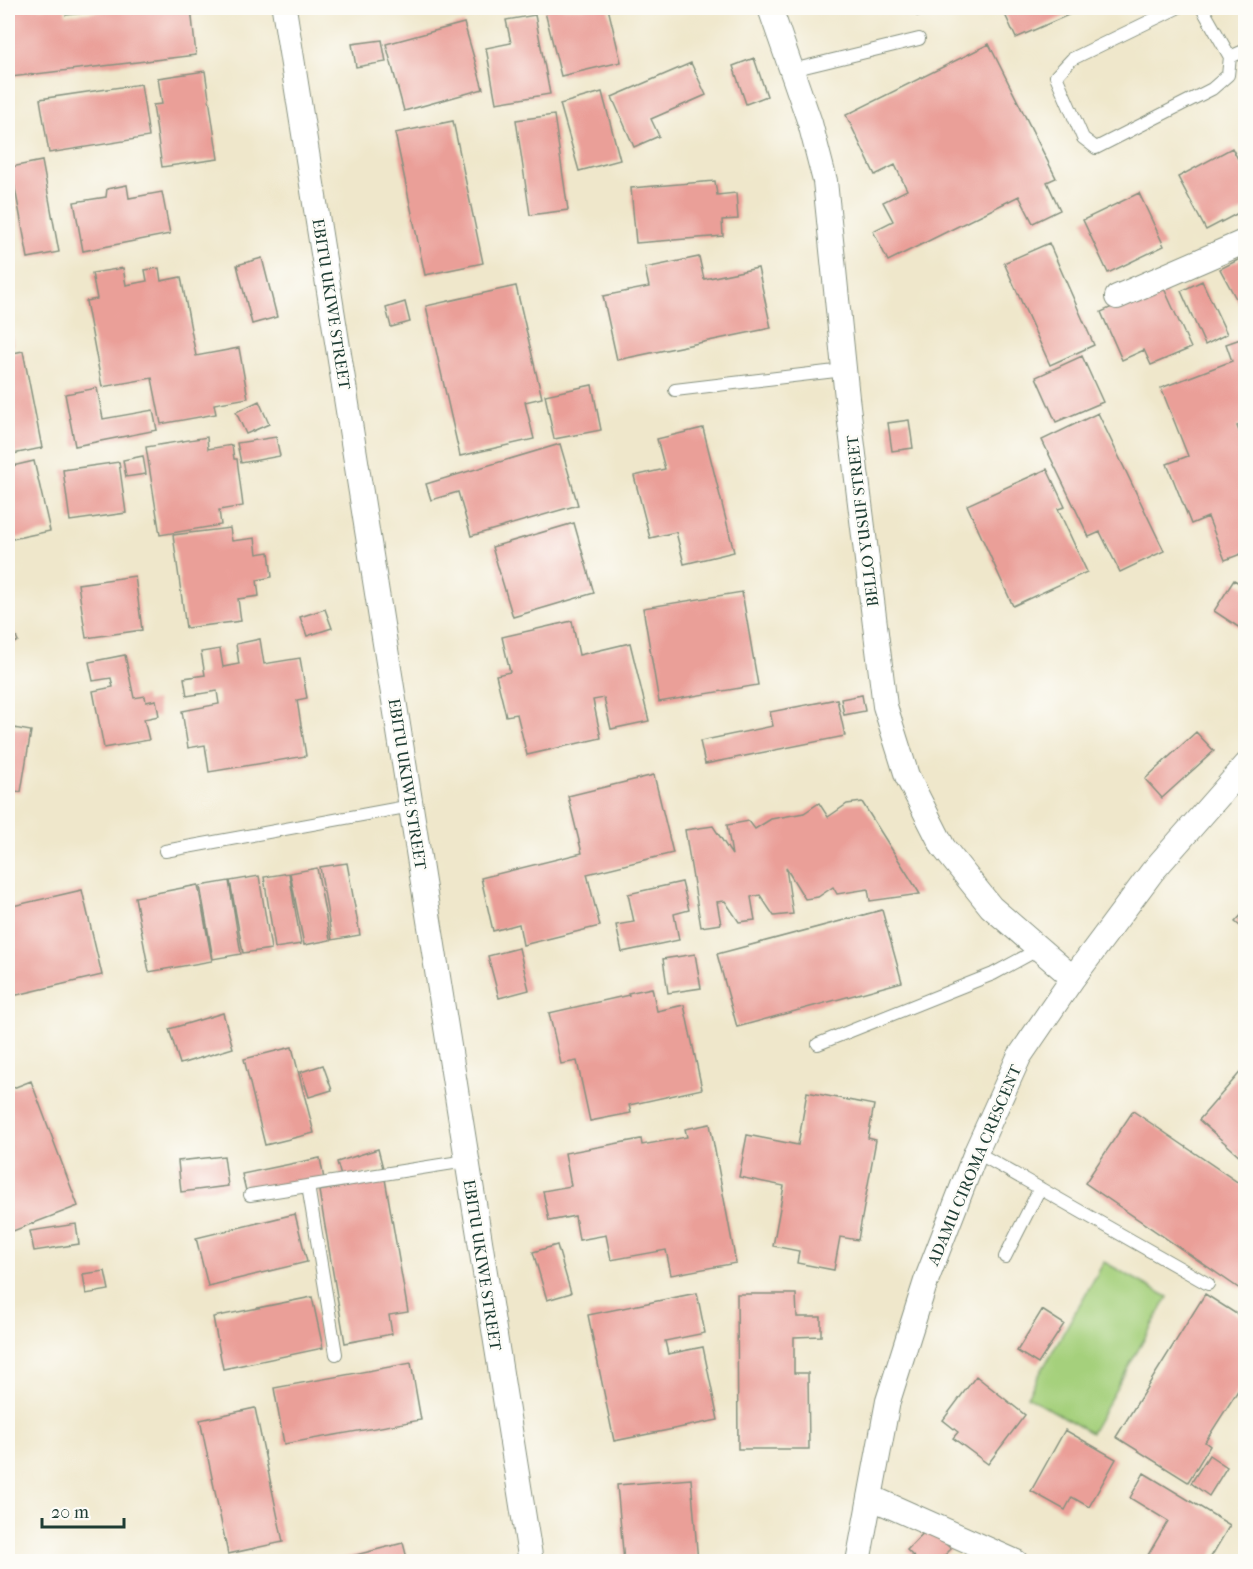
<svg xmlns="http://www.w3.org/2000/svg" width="1253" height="1569" font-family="'IM FELL French Canon',serif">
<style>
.green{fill:#a5d07c;stroke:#628658;stroke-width:1.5}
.building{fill:#ea9f98}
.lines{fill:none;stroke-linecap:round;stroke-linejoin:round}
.service-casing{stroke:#879280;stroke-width:14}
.minor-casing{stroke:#879280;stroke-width:26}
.service{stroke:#fff;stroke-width:12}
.minor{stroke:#fff;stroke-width:24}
.labels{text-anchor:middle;stroke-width:5;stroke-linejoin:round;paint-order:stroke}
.street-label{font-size:16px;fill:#1f3d34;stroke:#fdfcf7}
</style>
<rect width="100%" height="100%" fill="#fdfcf7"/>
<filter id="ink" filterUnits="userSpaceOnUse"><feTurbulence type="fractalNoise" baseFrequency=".0167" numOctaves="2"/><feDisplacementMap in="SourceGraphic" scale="12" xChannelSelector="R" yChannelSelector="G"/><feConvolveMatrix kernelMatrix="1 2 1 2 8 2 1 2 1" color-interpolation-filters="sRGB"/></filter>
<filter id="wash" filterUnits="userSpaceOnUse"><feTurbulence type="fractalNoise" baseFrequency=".008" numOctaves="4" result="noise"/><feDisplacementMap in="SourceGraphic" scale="24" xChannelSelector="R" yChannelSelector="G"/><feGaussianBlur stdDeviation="1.35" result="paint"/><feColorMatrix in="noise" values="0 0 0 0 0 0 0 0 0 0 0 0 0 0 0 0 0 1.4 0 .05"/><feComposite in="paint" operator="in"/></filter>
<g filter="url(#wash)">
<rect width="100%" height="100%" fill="#efe7cb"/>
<path class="green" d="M1104 1262 1168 1297 1091 1433 1027 1396Z"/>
<g id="blocks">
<path class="building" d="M8 8H65L66 15 133 8H191L196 55 11 77 8 52Z
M466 8H508V9L468 16Z
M544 8H608L621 62 561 76Z
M914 8H941L917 16Z
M1002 8H1084L1016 38Z
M535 15 550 94 496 103 486 48 511 43 506 20Z
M464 23 483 89 404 111 386 44Z
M382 40 386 62 356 67 352 44Z
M989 44 1056 178 1047 182 1060 210 1033 223 1019 196 888 261 873 231 893 221 883 202 907 190 895 165 875 175 846 115Z
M754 58 767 96 746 104 733 66Z
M691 63 706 95 651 119 659 136 634 147 612 97Z
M205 71 218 159 162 167 153 105 162 104 158 78Z
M141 84 149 137 49 153 40 99Z
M602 92 620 160 579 171 560 104Z
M554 115 568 210 530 215 516 120Z
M453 121 483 263 425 275 395 133Z
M1232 148 1246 174V209L1206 230 1178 177Z
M42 161 59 252 28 258 11 167Z
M715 181 717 195 736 193 738 219 722 220 723 236 636 243 631 188Z
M127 185 129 198 162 192 170 234 83 251 74 202 106 197 107 189Z
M1139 193 1164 246 1108 273 1083 220Z
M1049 243 1094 345 1050 365 1004 263Z
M1246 256V317L1220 269Z
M699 257 704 279 758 268 771 328 617 360 603 296 649 287 645 268Z
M262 258 277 317 252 324 237 265Z
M123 268 126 285 147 281 145 270 159 268 161 281 181 277 196 356 239 348 248 398 214 404 216 414 161 424 152 378 102 387 86 301 97 299 92 273Z
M1202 281 1227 334 1205 345 1181 291Z
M1162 284 1191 348 1151 365 1144 350 1122 360 1101 312Z
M516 286 542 398 525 402 534 439 460 456 426 306Z
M405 302 410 322 391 327 386 308Z
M9 310 13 346H8V311Z
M1246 337V423L1237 426 1246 449V552L1225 560 1208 517 1191 524 1167 464 1188 456 1161 388 1232 361 1226 344Z
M23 351 42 448 8 455V354Z
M1082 356 1103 402 1056 422 1036 377Z
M592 385 601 430 554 439 545 395Z
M97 388 103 419 153 410 157 430 75 446 65 394Z
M259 401 269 424 246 434 236 412Z
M1098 413 1164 551 1120 572 1100 532 1089 537 1042 440Z
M909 420 913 448 892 451 888 423Z
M703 428 734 552 684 564 676 532 650 538 634 476 665 469 657 439Z
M207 437 208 449 232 445 234 459H237L243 506 219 510 221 525 160 535 146 447Z
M276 437 280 456 241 463 237 443Z
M560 444 578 505 471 536 458 492 431 500 426 484Z
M143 456 146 474 126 477 123 460Z
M34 461 50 531 12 539 8 521V467Z
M119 462 126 513 70 521 63 470Z
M1047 469 1065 507 1058 509 1087 572 1013 606 967 505Z
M574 523 594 593 513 617 492 547Z
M230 528 232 541 255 538 257 554 269 552 272 577 257 580 259 596 238 599 241 621 186 628 173 535Z
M135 576 142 630 86 638 78 584Z
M1234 580 1246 587V632L1214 611Z
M742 592 758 685 659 702 643 608Z
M325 609 332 628 307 636 300 617Z
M8 619 18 641 8 646Z
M572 621 579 655 630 643 649 721 611 729 604 698 593 700 601 738 527 755 517 714 506 716 496 675 510 672 502 637Z
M260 639 264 664 300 658 307 698 297 700 306 756 209 772 205 745 188 748 182 711 219 704 217 691 187 696 184 678 205 675 201 652 220 649 223 667 239 664 236 644Z
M125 655 134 698 145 696 146 702 156 700 159 716 144 719 149 740 104 748 93 691 113 687 111 678 93 681 89 662Z
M862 695 865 711 844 715 841 699Z
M837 699 845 736 705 764 700 741 773 726 770 712Z
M8 727 31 731 21 792 8 790Z
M1196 732 1214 751 1162 798 1145 779Z
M654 775 673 853 587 874 600 926 523 945 519 924 493 931 481 878 582 853 568 796Z
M862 802 920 894 870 901 868 889 837 894 833 887 818 897 805 899 786 868 793 914 774 916 760 895 751 897 755 920 739 922 725 901 717 902 721 924 701 927 685 830 713 826 732 855 727 825 749 821 755 829 771 819 804 813 819 803 828 817 847 804Z
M347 863 360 935 332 940 320 867Z
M317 868 330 940 304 945 290 873Z
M289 873 301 944 275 948 264 877Z
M259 876 271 949 243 953 230 881Z
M229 881 241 954 213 959 200 886Z
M682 882 689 910 674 914 679 940 622 952 616 925 634 922 628 894Z
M198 885 212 961 149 972 135 897Z
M82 890 102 975 8 997V907Z
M882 910 902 982 737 1027 717 954Z
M1246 910V931L1235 922Z
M519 948 529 990 499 998 488 956Z
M695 954 701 988 668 993 663 959Z
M652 988 657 1011 684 1005 702 1089 629 1105 631 1113 590 1121 577 1061 561 1064 549 1013 629 995 628 993Z
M223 1013 233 1048 180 1064 169 1029Z
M292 1047 314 1133 265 1145 244 1059Z
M323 1065 332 1090 309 1097 301 1072Z
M1243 1069 1246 1072V1154L1242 1158 1199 1120Z
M31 1081 78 1206 8 1233V1090Z
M807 1092 874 1105 868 1138 876 1140 858 1240 840 1237 834 1270 797 1263 799 1251 773 1246 784 1186 739 1177 747 1135 798 1145Z
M1133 1111 1246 1188V1281L1240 1289 1085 1183Z
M710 1124 736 1263 671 1275 666 1250 611 1260 606 1235 579 1240 575 1216 549 1221 543 1191 571 1186 565 1153 641 1139 642 1145 687 1137 685 1129Z
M378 1149 383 1168 342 1180 337 1162Z
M224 1156 228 1186 181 1192 178 1161Z
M320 1158 324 1179 247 1195 242 1174Z
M385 1179 408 1312 389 1315 392 1334 345 1343 319 1191Z
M295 1214 307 1262 208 1286 196 1238Z
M76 1224 79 1244 34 1251 30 1231Z
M557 1245 571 1293 547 1300 533 1252Z
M105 1271 109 1290 86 1294 83 1274Z
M697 1293 705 1333 665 1341 668 1354 703 1347 718 1420 614 1441 588 1315Z
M737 1294H796L797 1317H821V1336L794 1337V1373H808L809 1449H738Z
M1205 1294 1246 1320V1378L1205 1442 1210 1446 1188 1482 1116 1437Z
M312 1297 323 1348 223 1369 213 1317Z
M1042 1310 1064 1324 1038 1364 1017 1351Z
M411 1363 421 1420 284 1444 274 1388Z
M976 1376 1025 1415 988 1464 953 1438 958 1432 943 1420Z
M255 1408 283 1542 228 1554 200 1420Z
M1065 1430 1116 1459 1089 1507 1072 1497 1065 1510 1031 1491Z
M1209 1455 1227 1467 1209 1496 1191 1483Z
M1144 1473 1230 1525 1208 1562H1158L1148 1555 1168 1521 1130 1498Z
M691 1479 698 1562H624L617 1485Z
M929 1527 951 1549 938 1562H919L907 1550Z
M403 1543 408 1562H332V1561Z"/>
</g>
</g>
<g filter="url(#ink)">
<use href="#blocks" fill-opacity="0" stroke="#879280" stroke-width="1.5"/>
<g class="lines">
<g class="service-casing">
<path id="service" d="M1177 8 1072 59 1056 76 1083 138 1096 148 1212 89 1228 75 1230 57 1246 50
M1202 8 1230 57
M792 70 919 39
M675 390 844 370
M165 851 411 806
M818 1044 993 974 1039 949
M976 1152 1208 1284
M308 1186 336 1354
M250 1195 466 1161
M1005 1257 1040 1188"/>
</g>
<g class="minor-casing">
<path id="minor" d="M284 8 531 1562
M770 8 810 123 825 181 847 398 885 706 907 776 943 847 991 907 1073 978
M1117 297 1246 241
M870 1497 1016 1562
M858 1562 888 1401 926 1281 976 1152 1019 1057 1073 978 1152 872 1246 765"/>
</g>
<use href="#service" class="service"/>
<use href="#minor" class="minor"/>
</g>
</g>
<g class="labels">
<g class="street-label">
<text transform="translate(332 304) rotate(81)" y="6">EBITU UKIWE STREET</text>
<text transform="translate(862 521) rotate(-97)" y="6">BELLO YUSUF STREET</text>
<text transform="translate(408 784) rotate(81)" y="6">EBITU UKIWE STREET</text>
<text transform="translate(974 1165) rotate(-67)" y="6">ADAMU CIROMA CRESCENT</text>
<text transform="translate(483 1265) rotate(81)" y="6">EBITU UKIWE STREET</text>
</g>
</g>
<rect width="1253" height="1569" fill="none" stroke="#fdfcf7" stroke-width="30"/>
<path d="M42 1518v9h82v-9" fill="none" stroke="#1f3d34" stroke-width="3"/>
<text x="51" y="1518" font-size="18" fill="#1f3d34" stroke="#fdfcf7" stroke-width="4.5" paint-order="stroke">20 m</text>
</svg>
